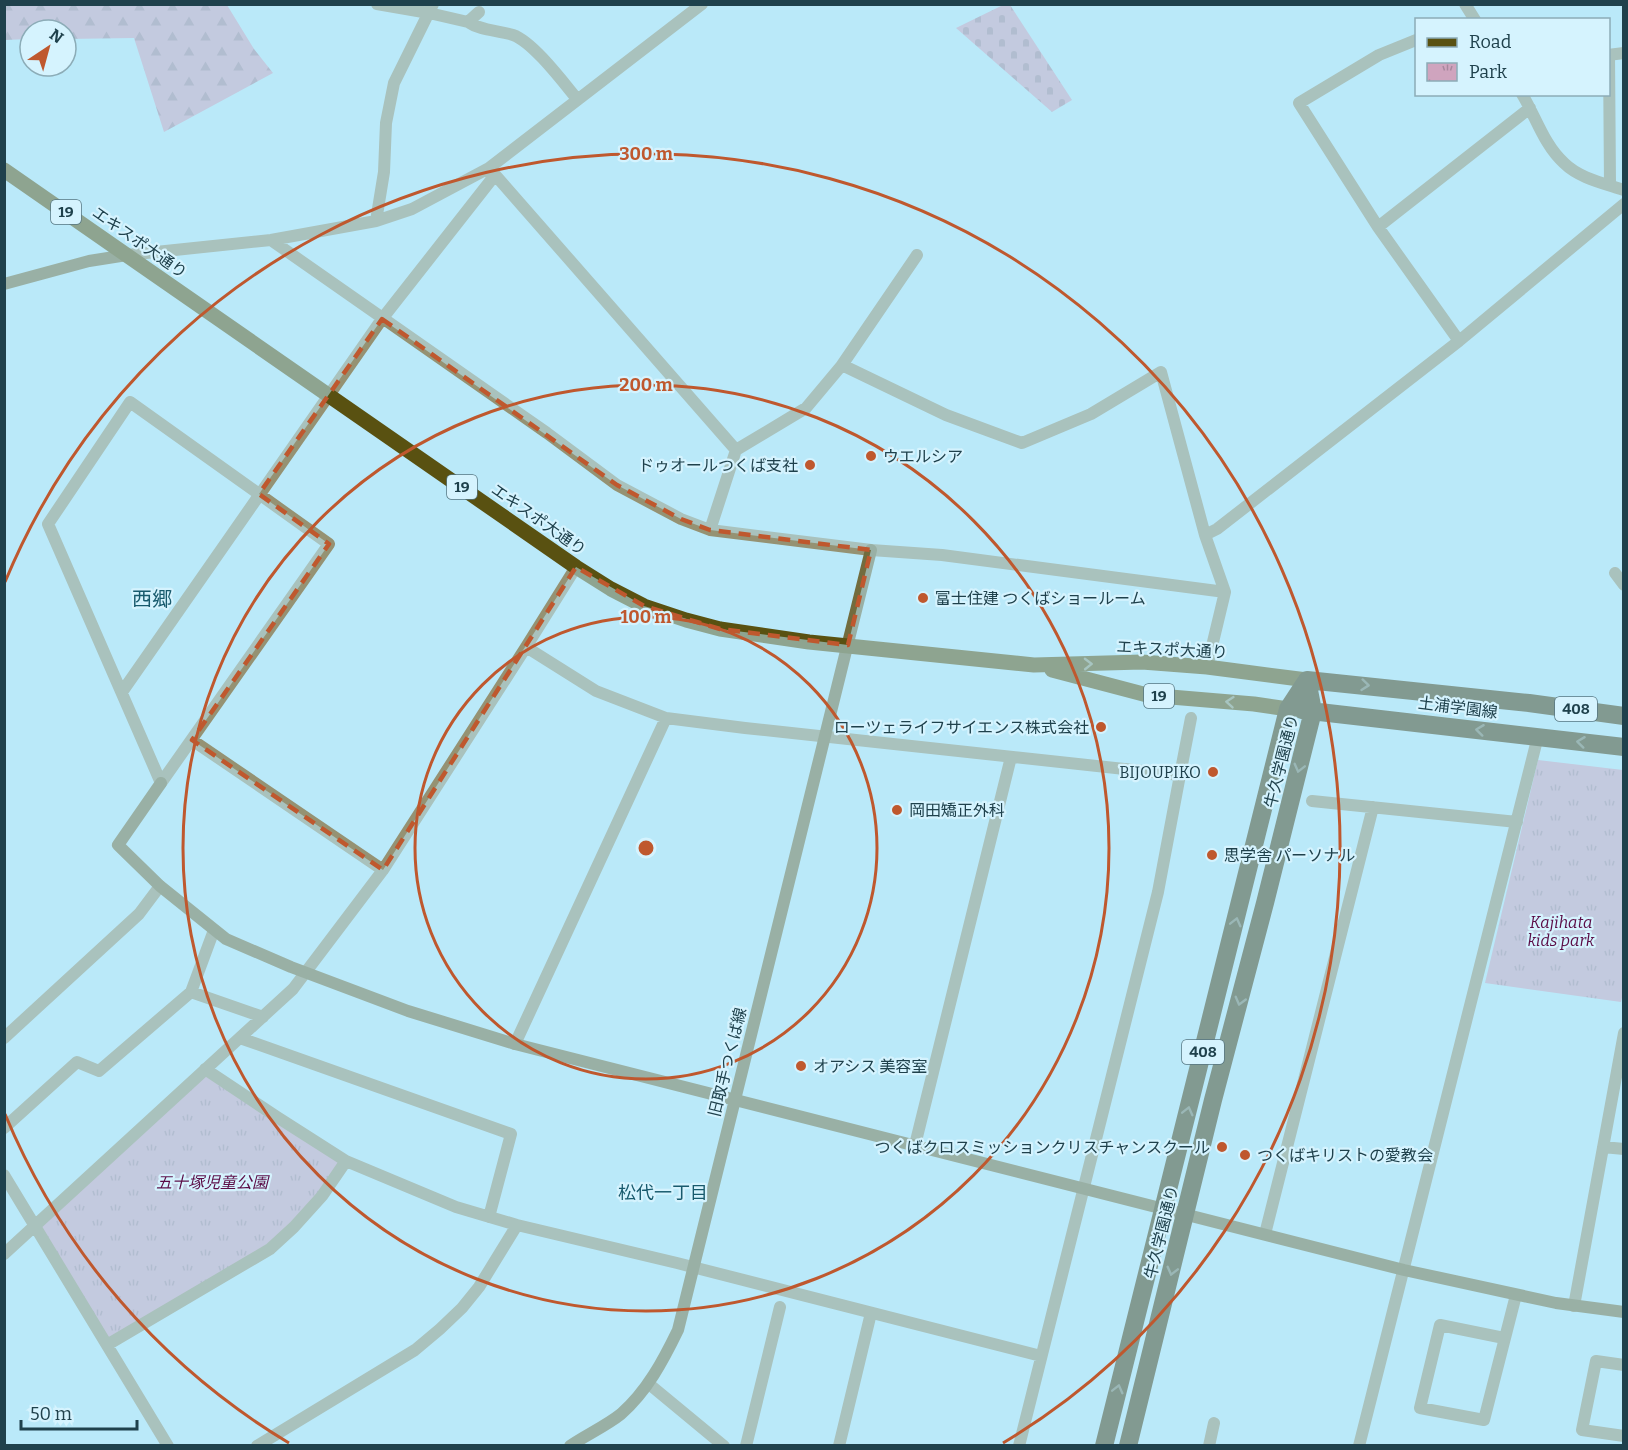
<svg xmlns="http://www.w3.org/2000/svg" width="1628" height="1450" font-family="Bitter,'Noto Sans JP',serif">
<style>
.forest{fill:url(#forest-firs)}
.cemetery{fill:url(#cemetery-stones)}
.park{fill:url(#park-tufts)}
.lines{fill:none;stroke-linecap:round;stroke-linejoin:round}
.street{stroke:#959273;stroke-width:12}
.secondary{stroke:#726c3e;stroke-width:12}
.primary{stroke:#595111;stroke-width:15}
.highway{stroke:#3f3a13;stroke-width:18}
.oneway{stroke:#919a7c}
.oneway2{stroke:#747b65}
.marked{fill:none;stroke:#bf582e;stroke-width:4.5;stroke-dasharray:12 8;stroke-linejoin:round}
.ring{fill:none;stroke:#bf582e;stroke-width:3}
.poi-dot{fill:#bf582e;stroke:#d5f3fe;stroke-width:2}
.labels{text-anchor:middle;stroke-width:4.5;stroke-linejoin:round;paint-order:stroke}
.shield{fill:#d5f3fe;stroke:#567681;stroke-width:1.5}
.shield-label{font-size:15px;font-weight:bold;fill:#1f414c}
.street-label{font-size:16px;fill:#1f414c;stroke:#d5f3fe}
.poi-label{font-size:16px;fill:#1f414c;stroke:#d5f3fe;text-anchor:start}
.park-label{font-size:16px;font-style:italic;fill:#5b0c46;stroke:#d5f3fe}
.neighbourhood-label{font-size:18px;fill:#185a6d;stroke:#d5f3fe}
.quarter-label{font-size:20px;fill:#185a6d;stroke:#d5f3fe}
.centre{fill:#bf582e;stroke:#d5f3fe;stroke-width:3}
.ring-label{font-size:18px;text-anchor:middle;font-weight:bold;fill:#bf582e;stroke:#d5f3fe;stroke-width:4.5;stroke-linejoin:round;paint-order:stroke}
</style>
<defs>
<pattern id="forest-firs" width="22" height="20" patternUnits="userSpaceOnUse" patternTransform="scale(1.5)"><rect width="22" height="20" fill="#cfa4be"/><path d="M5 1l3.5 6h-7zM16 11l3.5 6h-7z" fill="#a7879d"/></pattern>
<pattern id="cemetery-stones" width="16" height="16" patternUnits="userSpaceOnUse" patternTransform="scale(1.5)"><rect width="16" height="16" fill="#cfa4be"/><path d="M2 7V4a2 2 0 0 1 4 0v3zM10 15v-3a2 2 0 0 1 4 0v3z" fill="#a7879d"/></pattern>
<pattern id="park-tufts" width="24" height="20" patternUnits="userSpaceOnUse" patternTransform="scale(1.5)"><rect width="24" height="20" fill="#cfa4be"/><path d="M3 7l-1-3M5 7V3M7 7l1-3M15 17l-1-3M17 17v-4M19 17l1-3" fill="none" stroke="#a7879d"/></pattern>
</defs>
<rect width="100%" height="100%" fill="#bae9f9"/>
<path class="forest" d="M4 5H227L254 49 273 73 164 132 134 38 66 39V30H30V39L5 40Z"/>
<path class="cemetery" d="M1003 5H1010L1072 100 1052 112 956 28Z"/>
<path class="park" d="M1538 760 1623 770 1624 989 1621 1002 1485 983Z
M205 1069 346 1161 294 1227 108 1345 35 1226Z"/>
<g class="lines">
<path class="street" d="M377 4 429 13 468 22 479 12
M1465 4 1475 20
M468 22C481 31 498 30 513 35 533 42 563 82 577 99
M1416 40 1379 55 1299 103 1378 227 1459 341
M1608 55 1624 53
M1609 55 1610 185
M1522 94C1536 117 1544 145 1564 163 1579 178 1603 183 1624 190
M490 169 736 450
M376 221 384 172 386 123 394 83 433 4
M1378 227 1530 108
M271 240 547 433 617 485 681 519 710 530 871 550 942 555 1225 592
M127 255 271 240 376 221 412 209 489 168 702 4
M842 365 917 255
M130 402 329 544 161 783 48 524Z
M710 530 736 450 806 408 842 365 946 415 1022 443 1091 414 1161 372 1205 535 1225 592 1207 667
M1205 535 1217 529 1459 341 1624 204
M1615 573 1624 585
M526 647 596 691 666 718 745 728 1180 775 1158 892 1019 1446
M122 692 382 319 495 175
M192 740 383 870
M1180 775 1191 718
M1312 801 1517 822
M191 992 263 1017
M4 1038 139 914 160 886
M240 1038 511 1134 489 1217
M515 1044 666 718
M205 1069 277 1117 346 1161 456 1207 517 1225 677 1263 1041 1356
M4 1128 77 1062 99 1071 191 992 214 930
M915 1145 1011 757
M1603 1147 1624 1149
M4 1175 168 1446
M1265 1234 1373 807
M4 1254 293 989 383 870 526 647 576 567
M1574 1306 1624 1033
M1504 1338 1440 1325 1420 1408 1484 1420 1516 1295
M107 1345 270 1249 294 1227 322 1196 346 1161
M1624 1365 1596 1361 1582 1430 1624 1436
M649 1384 724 1446
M257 1446 415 1350 440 1329 462 1308 479 1287 517 1225
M746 1446 780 1307
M839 1446 871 1313
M1209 1446 1214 1423
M1359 1446 1538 736"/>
<path class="secondary" d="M4 284 89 261 127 255
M161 783 118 845 160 886 226 939 291 967 408 1011 515 1044 1404 1270 1556 1303 1624 1312
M570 1446C586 1435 606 1426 621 1414 647 1391 663 1361 678 1330L871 550"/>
<path class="primary" d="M4 170 576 567 611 589 644 606 686 620 720 629 809 642 1034 665 1142 662 1207 667 1307 680
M1052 670 1147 695 1254 704 1288 709"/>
<path class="highway" d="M1307 680 1529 703 1624 716
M1302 710 1624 747
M1104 1446 1288 709 1307 680
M1128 1446 1213 1100 1265 903 1313 711 1307 680"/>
</g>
<defs><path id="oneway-chevron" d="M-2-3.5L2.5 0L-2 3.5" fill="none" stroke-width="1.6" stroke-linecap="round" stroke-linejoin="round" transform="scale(1.5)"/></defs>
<g class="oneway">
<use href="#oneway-chevron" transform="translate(1088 664) rotate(-1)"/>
<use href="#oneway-chevron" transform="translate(1230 702) rotate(-175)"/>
</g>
<g class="oneway2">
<use href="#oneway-chevron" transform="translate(1365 685) rotate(6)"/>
<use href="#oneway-chevron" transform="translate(1480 730) rotate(-173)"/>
<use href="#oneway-chevron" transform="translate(1581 742) rotate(-173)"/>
<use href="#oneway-chevron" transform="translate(1299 768) rotate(104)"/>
<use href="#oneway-chevron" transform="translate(1236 922) rotate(-76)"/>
<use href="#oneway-chevron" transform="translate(1240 1001) rotate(105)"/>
<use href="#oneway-chevron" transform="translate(1188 1111) rotate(-76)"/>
<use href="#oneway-chevron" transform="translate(1172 1271) rotate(104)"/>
<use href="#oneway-chevron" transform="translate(1118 1389) rotate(-76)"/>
</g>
<path d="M0 0H1628V1450H0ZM382 319 617 485 681 519 710 530 871 550 848 645 720 629 644 606 576 567 383 870 192 740 329 544 259 494Z" fill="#bae9f9" fill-opacity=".55" fill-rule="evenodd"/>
<path class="marked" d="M382 319 617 485 681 519 710 530 871 550 848 645 720 629 644 606 576 567 383 870 192 740 329 544 259 494Z"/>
<g class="ring">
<circle cx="646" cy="848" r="231"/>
<circle cx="646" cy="848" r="463"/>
<path d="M289 1443A694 694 0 0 1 5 1114M5 582A694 694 0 1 1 1003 1443"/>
</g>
<g class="poi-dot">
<circle cx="871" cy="456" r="6"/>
<circle cx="810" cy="465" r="6"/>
<circle cx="923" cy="598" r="6"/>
<circle cx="1101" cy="727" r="6"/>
<circle cx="1213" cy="772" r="6"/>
<circle cx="897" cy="810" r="6"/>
<circle cx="1212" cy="855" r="6"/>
<circle cx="801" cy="1066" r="6"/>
<circle cx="1222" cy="1147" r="6"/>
<circle cx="1245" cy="1155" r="6"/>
</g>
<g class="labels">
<g class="shield">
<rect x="51" y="200" width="30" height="24" rx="4.5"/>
<rect x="447" y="475" width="30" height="24" rx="4.5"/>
<rect x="1144" y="684" width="30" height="24" rx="4.5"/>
<rect x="1555" y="697" width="42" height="24" rx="4.5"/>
<rect x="1182" y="1040" width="42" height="24" rx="4.5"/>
</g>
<g class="shield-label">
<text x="66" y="217">19</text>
<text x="462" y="492">19</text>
<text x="1159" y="701">19</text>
<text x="1576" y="714">408</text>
<text x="1203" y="1057">408</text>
</g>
<g class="street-label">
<text transform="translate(140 242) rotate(35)" y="6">エキスポ大通り</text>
<text transform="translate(539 519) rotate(35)" y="6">エキスポ大通り</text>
<text transform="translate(1172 649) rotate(3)" y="6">エキスポ大通り</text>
<text transform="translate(1458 707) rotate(7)" y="6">土浦学園線</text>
<text transform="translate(1281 761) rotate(-76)" y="6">牛久学園通り</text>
<text transform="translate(727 1062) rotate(-76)" y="6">旧取手つくば線</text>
<text transform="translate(1161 1232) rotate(-76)" y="6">牛久学園通り</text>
</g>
<g class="poi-label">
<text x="883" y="462">ウエルシア</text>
<text x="798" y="471" text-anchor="end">ドゥオールつくば支社</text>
<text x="935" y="604">富士住建 つくばショールーム</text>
<text x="1089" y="733" text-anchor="end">ローツェライフサイエンス株式会社</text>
<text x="1201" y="778" text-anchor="end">BIJOUPIKO</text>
<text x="909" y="816">岡田矯正外科</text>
<text x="1224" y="861">思学舎 パーソナル</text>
<text x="813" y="1072">オアシス 美容室</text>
<text x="1210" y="1153" text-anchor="end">つくばクロスミッションクリスチャンスクール</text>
<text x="1257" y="1161">つくばキリストの愛教会</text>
</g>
<g class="park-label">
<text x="1561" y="928">Kajihata<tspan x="1561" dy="18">kids park</tspan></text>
<text x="212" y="1188">五十塚児童公園</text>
</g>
<g class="neighbourhood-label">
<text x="663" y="1199">松代一丁目</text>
</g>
<g class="quarter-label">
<text x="152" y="606">西郷</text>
</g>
</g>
<circle cx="646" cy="848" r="9" class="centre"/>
<g class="ring-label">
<text x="646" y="160">300 m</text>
<text x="646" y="391">200 m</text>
<text x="646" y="623">100 m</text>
</g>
<rect width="1628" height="1450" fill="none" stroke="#1f414c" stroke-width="12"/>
<rect x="1415" y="18" width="195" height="78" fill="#d5f3fe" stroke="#8cacb7" stroke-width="1.5"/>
<rect x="1427" y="38" width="30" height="9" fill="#595111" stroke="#8cacb7" stroke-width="1.5"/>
<text x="1469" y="48" font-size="18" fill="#1f414c">Road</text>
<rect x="1427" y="63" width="30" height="18" fill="url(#park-tufts)" stroke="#8cacb7" stroke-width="1.5"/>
<text x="1469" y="78" font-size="18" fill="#1f414c">Park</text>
<g transform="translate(48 48) rotate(36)"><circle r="28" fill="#d5f3fe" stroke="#8cacb7" stroke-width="1.5"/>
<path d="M0-4.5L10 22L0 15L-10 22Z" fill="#bf582e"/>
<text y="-9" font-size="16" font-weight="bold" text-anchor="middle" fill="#1f414c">N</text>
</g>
<path d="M21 1420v9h116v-9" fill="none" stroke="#1f414c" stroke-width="3"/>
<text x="30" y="1420" font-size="18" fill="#1f414c" stroke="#d5f3fe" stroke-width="4.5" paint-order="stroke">50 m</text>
</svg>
